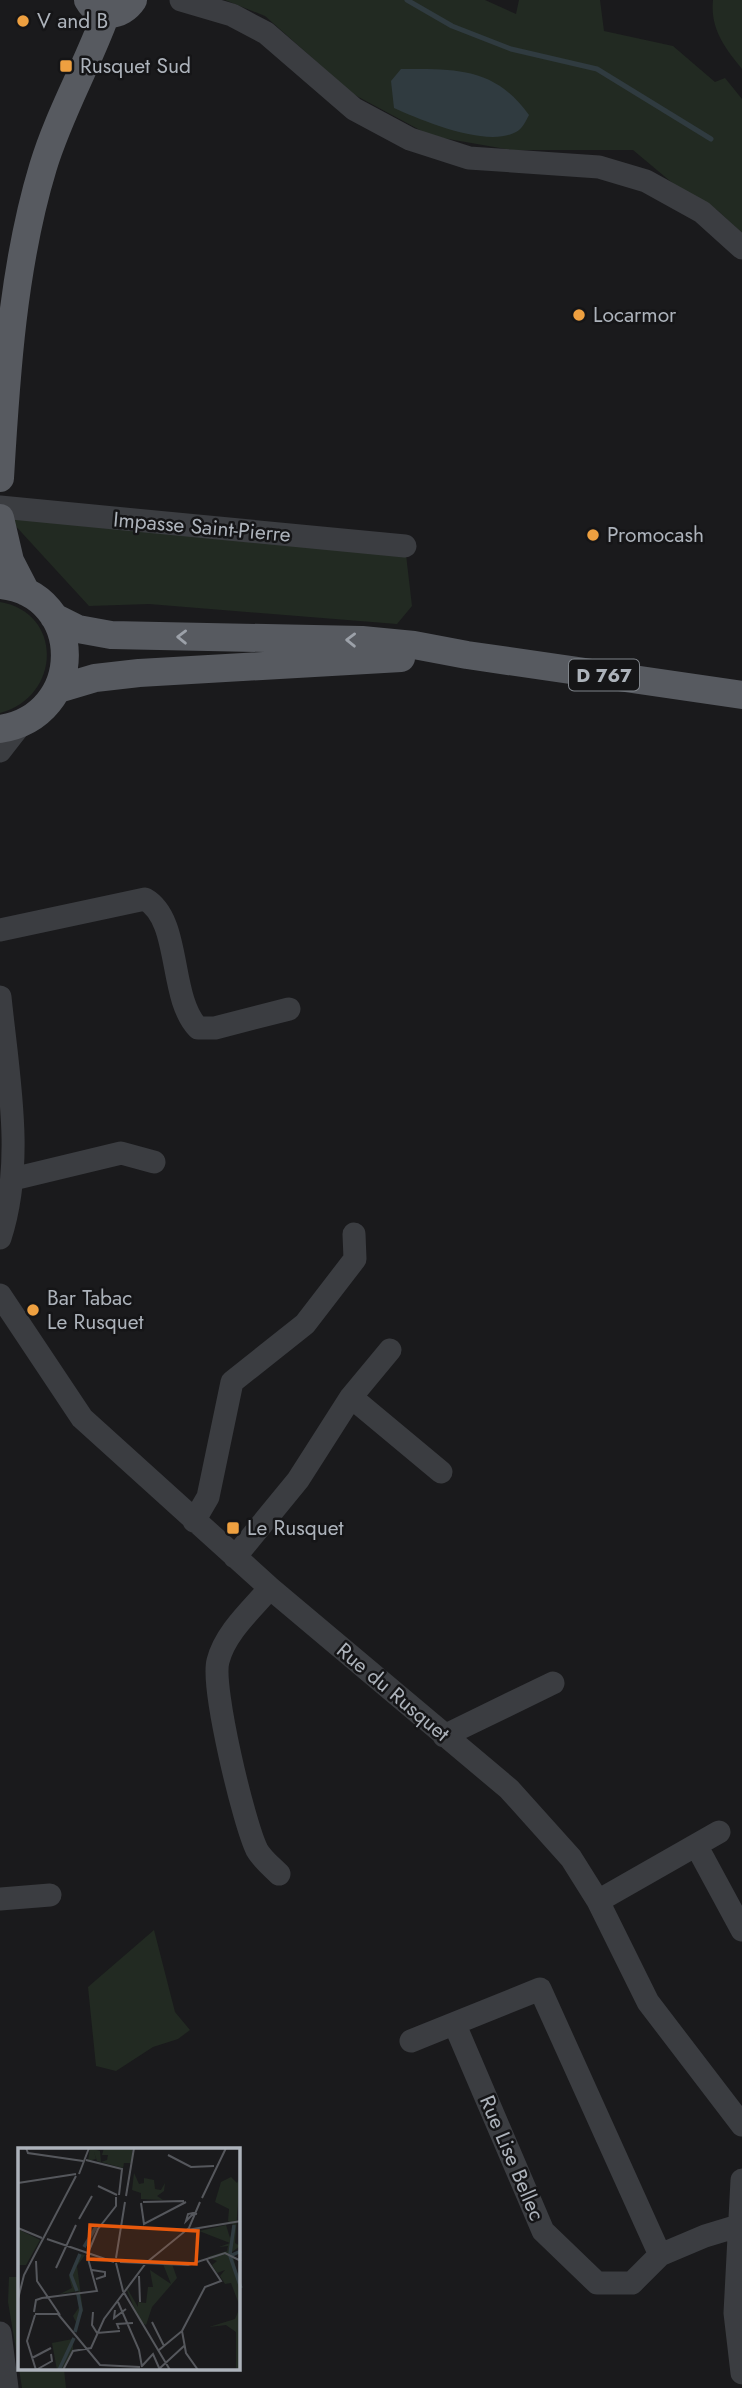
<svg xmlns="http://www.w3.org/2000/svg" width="742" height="2388" font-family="Jost,sans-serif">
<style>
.green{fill:#222a22}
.water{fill:#303b40}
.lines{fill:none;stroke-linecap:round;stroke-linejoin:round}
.stream{stroke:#303b40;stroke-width:5}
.minor{stroke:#3b3d41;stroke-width:23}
.major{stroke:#575a60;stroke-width:28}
.oneway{stroke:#9ca1a9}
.poi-dot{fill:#eea040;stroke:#151517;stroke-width:2.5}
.labels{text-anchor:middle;stroke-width:5;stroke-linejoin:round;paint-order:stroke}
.shield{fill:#151517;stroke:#7f848a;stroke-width:2}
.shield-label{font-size:19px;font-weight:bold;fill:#adb3bb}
.poi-label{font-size:21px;fill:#adb3bb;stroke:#151517;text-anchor:start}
.street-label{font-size:21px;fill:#adb3bb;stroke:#151517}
.inset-river{fill:none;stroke:#303b40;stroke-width:3.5}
.inset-road{fill:none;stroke:#55575c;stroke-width:2}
.view{fill:#e8590c;fill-opacity:0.15;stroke:#e8590c;stroke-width:3.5}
.inset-edge{fill:none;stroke:#adb3bb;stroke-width:3.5}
</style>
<rect width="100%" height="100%" fill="#1a1a1c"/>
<path class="green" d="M225 0H485L516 14 519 0H600L604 31 673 46 715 82 725 78 742 99V233L717 210 676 186 633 150H512L431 136 353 94 265 16Z
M713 0H742V69C725 48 710 29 713 0Z
M0 509 405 546 412 606 397 624 149 604 89 606Z
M0 602C64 613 61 697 0 713Z
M154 1930 175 2012 190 2030 178 2039 153 2047 116 2071 96 2066 88 1987Z
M9 2277H19V2368L8 2302Z
M19 2369H64L66 2388H22Z"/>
<path class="water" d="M401 69C455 69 495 67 529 115 526 121 522 129 516 132 487 148 423 121 394 108L391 81Z"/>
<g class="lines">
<path class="stream" d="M407 0 452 26 511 49 597 69 711 139"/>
<path class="minor" d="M181 0 232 15 266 33 354 109 410 139 469 158 599 167 646 181 702 212 742 248
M0 507 405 546
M0 751 21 724
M0 930 145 899C182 920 168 997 198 1028H215L289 1009
M0 997C8 1076 25 1161 0 1238
M13 1179 121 1153 154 1162
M0 1295 82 1418 270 1588 509 1789 571 1858 598 1901 648 2002 742 2125
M351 1397 441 1472
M194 1521 208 1497 232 1382 305 1324 355 1259 354 1234
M235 1557 298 1480 351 1397 390 1350
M270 1588C251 1610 225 1633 218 1661 211 1687 244 1824 257 1850 262 1859 272 1867 279 1874
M444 1736 553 1683
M696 1845 742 1930
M0 1899 50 1895
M598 1901 719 1832
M455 2025 543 2231 597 2283H632L660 2255 705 2236 738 2226
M411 2041 540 1989 660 2255
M742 2180 735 2313 742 2373
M0 2333 7 2388"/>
<path class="major" d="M88 0C99 19 121 18 133 0
M0 478C6 375 13 266 43 167 59 114 87 66 106 14
M0 518 10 561 26 592
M0 585C87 594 86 716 0 729
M54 617 78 629 111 635 362 640 414 645 467 655 742 695
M58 689 95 678 139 673 401 658"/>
</g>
<defs><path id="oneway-chevron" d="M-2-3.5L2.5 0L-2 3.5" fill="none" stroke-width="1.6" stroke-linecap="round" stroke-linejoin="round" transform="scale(1.75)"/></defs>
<g class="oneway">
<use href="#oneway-chevron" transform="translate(182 637) rotate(-179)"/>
<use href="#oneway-chevron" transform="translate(351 640) rotate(-179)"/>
</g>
<g class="poi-dot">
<circle cx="23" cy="21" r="7"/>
<rect x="59" y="59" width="14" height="14" rx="3.5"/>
<circle cx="579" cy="315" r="7"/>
<circle cx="593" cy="535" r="7"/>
<circle cx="33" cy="1310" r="7"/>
<rect x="226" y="1521" width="14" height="14" rx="3.5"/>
</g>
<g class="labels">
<rect class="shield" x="569" y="659.5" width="70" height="31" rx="5"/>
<g class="shield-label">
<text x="604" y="682">D 767</text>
</g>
<g class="poi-label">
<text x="37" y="28">V and B</text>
<text x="80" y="73">Rusquet Sud</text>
<text x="593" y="322">Locarmor</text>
<text x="607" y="542">Promocash</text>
<text x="47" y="1305">Bar Tabac<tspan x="47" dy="24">Le Rusquet</tspan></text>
<text x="247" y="1535">Le Rusquet</text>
</g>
<g class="street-label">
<text transform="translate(202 527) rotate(5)" y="7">Impasse Saint-Pierre</text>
<text transform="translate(393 1692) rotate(40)" y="7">Rue du Rusquet</text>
<text transform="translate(512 2158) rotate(67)" y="7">Rue Lise Bellec</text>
</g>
</g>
<g transform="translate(18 2148)">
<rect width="222" height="222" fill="#1a1a1c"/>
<path d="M72 0 82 3 83 14 89 12 90 7H84L86 0H114V15H106L105 20 79 13 76 4 78 11 70 13ZM116 25 121 36 126 35V30L136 32 137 41 143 42 147 35 146 43 139 48 145 52 123 51V45L114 42ZM213 29 219 35 222 29 217 95 222 98 214 104 222 136V222H218V184L208 177 191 179 217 171 222 159 213 135 207 136 202 128 207 122 199 125 194 117 199 113 189 109 209 103 210 98 201 99 212 95 181 83 208 77 212 90 217 78 210 73 211 61 197 54 203 34ZM0 81 22 92 8 117H0ZM62 106 67 107 59 118 65 163 58 174 55 168 62 158 58 146 61 143 42 146 54 140 51 129ZM145 116H154L159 130 134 159 128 177 122 174 106 135 120 159V154L128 155 130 139H135L132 122 153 136ZM55 191V202L44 222H39L34 195Z" fill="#222a22"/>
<path class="inset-river" d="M66 99 78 79M223 103 212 108 223 140M212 106 216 77M59 143 53 127 62 106M57 184 63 162 60 146M41 222 56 190"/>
<path class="inset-road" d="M8 0 10 5 65 13M150 7 173 19 196 18M68 12 104 21 101 47M61 26 71 0M0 35 58 26M80 38 99 47M108 48 116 0M184 50 208 0M125 54 166 53M123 55 126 76 168 54M176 65 168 73 170 66 175 65H176L179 66M61 71 74 48M0 80 24 90M169 82 223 73M29 91 96 114M70 105 80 81 98 58V49M98 110 107 54M18 113 19 133 42 167M102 114 170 117 207 105 223 113M98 115 105 143 152 222M38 120 58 77M74 122 87 124V128L78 131M121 128 122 154M0 151 6 127 58 28M100 154 121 202 124 219M97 162 96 170 108 161M16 164 18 152 24 150 79 143 69 107M75 164 74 177 79 185 102 183M17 166H40L82 217 122 219M17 167 9 193 18 222M134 174 146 198M101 181 99 176 115 175M141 202 164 183M14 210 33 200M124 218 135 206 142 222M141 221 166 198M18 222 34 213 33 206M45 222 55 203 73 200 86 171 128 115 171 80 182 54M180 222 168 205 164 183 187 139 203 133 189 112"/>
<path class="view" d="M72 77 180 83 178 116 70 111Z"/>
<rect width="222" height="222" class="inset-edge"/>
</g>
</svg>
